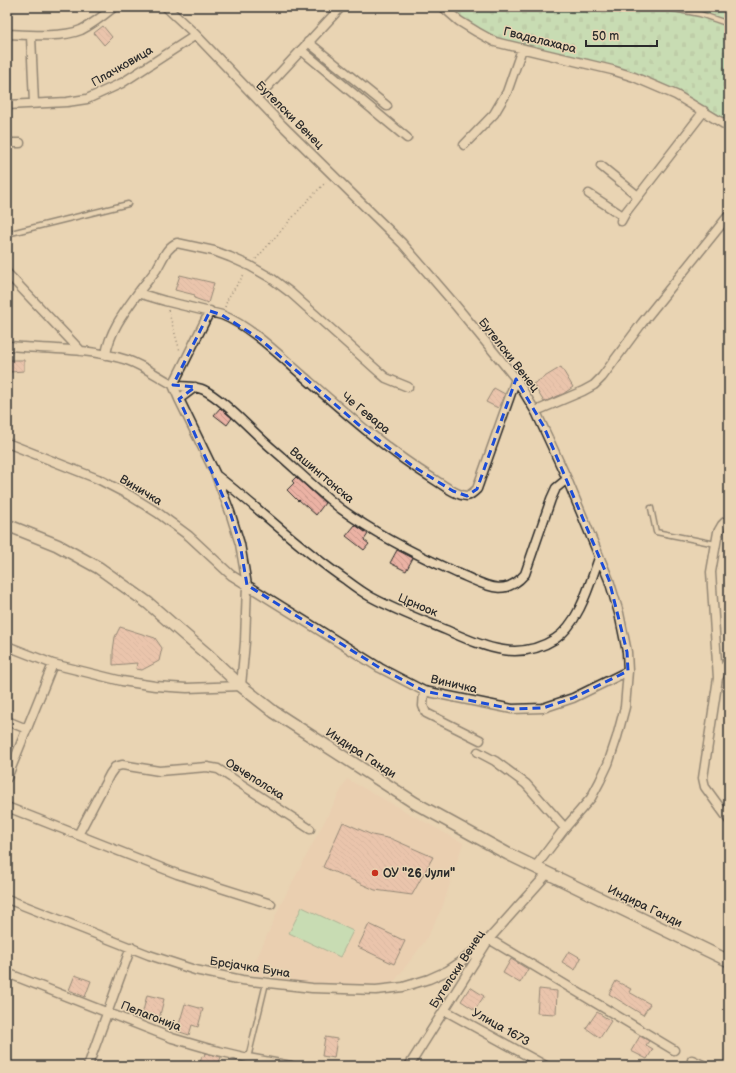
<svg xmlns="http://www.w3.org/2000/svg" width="736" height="1073" font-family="'Balsamiq Sans',sans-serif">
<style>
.built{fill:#eacaae}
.cemetery{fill:url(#cemetery-stones);stroke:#668970}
.garden{fill:#a1e7b4;stroke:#668970}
.building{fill:url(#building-back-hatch);stroke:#2b2b2b}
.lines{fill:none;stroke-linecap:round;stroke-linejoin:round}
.lane-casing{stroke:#2b2b2b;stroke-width:7}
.street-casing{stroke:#2b2b2b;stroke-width:11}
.secondary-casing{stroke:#2b2b2b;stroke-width:14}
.path{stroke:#2b2b2b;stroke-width:1.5;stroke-dasharray:1 3;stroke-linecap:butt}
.lane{stroke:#e9d4b3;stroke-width:4}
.street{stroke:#e9d4b3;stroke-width:8}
.secondary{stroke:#e9d4b3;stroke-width:11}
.marked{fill:none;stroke:#1d4ed8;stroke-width:3;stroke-dasharray:8 5;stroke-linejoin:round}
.poi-dot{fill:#c8321e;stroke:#e9d4b3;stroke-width:1.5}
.labels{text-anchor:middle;stroke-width:3;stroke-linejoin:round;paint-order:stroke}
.street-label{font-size:12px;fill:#2b2b2b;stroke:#e9d4b3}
.poi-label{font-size:12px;font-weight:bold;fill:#2b2b2b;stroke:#e9d4b3;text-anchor:start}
</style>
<defs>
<pattern id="cemetery-stones" width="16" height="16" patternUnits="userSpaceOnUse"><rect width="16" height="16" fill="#a1e7b4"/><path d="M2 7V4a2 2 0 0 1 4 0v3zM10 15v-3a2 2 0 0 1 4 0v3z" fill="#8bc69b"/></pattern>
<pattern id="building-back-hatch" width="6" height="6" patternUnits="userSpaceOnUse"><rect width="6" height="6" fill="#ebb2a4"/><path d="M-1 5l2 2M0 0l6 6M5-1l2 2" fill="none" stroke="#ca998d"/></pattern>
</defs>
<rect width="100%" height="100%" fill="#e9d4b3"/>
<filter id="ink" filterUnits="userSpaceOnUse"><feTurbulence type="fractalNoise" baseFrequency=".025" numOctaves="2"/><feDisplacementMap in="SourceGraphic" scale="8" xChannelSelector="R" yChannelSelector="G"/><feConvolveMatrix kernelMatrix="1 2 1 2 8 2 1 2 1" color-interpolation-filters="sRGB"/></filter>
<g filter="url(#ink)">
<path class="built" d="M347 779 463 843 442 908 425 941 390 987 331 986 250 974 281 904Z"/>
<path class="cemetery" d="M450 7H729V121C697 102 667 83 631 72 576 56 516 53 466 21 460 18 455 12 450 7Z"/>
<path class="garden" d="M302 907 353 931 340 957 289 933Z"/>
<path class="building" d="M103 26 112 37 104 45 94 33Z
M180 275 214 283 208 303 194 298 195 295 175 290Z
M10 360H24V371L10 372Z
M561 367 573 387 563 394 544 402 533 384Z
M494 388 505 394 498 408 486 402Z
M220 408 232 418 227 425 214 415Z
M296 477 325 503 316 515 299 500 298 501 287 490 294 483 292 481Z
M355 525 368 534 364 540 369 544 364 550 346 536Z
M397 550 413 558 406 571 390 563Z
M120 627 155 638 162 648 159 661 142 670 136 669 137 663 113 665V651L115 637Z
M343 822 372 835 392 839 433 857 412 895 375 890 323 867Z
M369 924 405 941 394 964 358 947Z
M569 951 581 958 575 970 562 962Z
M511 959 528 969 520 983 503 973Z
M75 975 91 981 85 997 69 990Z
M616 981 631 989 629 992 650 1004 643 1015 609 994Z
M470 987 484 996 475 1010 461 1001Z
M539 989 557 991 556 1014 537 1013Z
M147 995 164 999 159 1019 142 1015Z
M185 1004 203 1009 198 1027 192 1025 189 1035 177 1031Z
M597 1012 611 1021 600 1038 586 1028Z
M640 1036 649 1041 646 1045 653 1049 647 1059 631 1051Z
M325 1037 337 1039 334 1058 322 1056Z
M205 1053 221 1057 218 1066H199L202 1056 204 1057Z"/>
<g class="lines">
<g class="lane-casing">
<path id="lane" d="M664 7 700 14 729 24
M7 234 128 204
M651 508 656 532 716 544
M248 1058 266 983"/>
</g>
<g class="street-casing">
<path id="street" d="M166 7 196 35 282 125 402 243 452 301 516 379 537 414 567 479 609 580 619 613 627 652 628 671 625 707 617 737 608 764 600 781 591 798 565 828 536 866
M443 7 459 21 477 32 495 42 612 70 634 77 676 95 729 127
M7 34C27 35 62 38 81 30 93 24 103 16 114 7
M31 36 34 103
M308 42 387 106
M301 50 407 138
M257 98 341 7
M7 105 67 102 87 99 122 83 196 35
M7 143H20
M464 145 494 114 507 92 522 49
M601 166 638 196
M589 194 623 216
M621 221 626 212 704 111
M7 273 81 351
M138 293C144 285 150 278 156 270 162 261 166 247 177 243L214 251 230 257 250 266 271 278 291 293 379 372 386 378 408 387
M7 346C47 349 89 348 127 360 144 366 157 376 172 384 182 388 194 385 204 390 212 394 218 399 224 404 242 419 257 436 275 451 297 470 318 491 341 509 377 535 417 555 457 573 483 583 503 600 525 574L551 499 556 488 567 479
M106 355C109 332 125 311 138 293L165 301 222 315C250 326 279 355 302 375 344 412 386 450 435 480 443 485 457 496 467 496 471 495 474 492 477 489L516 379
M173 385 210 311
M179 399 195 387
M536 411 583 391 594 385 602 377 642 323 729 215
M7 443 98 479 129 495 158 513 189 536 231 575 380 668 424 691 512 709 543 708 573 698 628 671
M216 475C260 509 300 549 346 580 354 586 362 592 371 597 395 610 421 620 446 630 483 646 517 663 555 639 579 624 590 583 599 558
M729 521 725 522 722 525 718 532 711 572 718 678 703 778 705 787 729 820
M7 646 53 664 122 681 155 686 187 688 241 686 245 642 247 585 240 544 230 512 216 475 179 399 173 385
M718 678 729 659
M424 691 423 706 426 713 480 740
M7 721 27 729
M478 752 495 761 526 784 565 828
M7 778 53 664
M7 807 177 874 271 904
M78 835 110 774 115 767 122 765 159 771 207 767 218 769 310 829
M7 899 149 955 195 970 242 980 312 988 376 990 403 987 429 979 447 971 462 961 489 939 674 1050
M7 973 172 1038 210 1049 248 1058 291 1066
M444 1010 546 1066
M692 1060 705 1066
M88 1066 131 947
M409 1066 489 939 548 873"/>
</g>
<g class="secondary-casing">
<path id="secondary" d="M7 525 57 545 99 568 148 603 209 656 241 686 274 712 415 803 508 854 729 961"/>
</g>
<path class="path" d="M256 259 309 199 326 182
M225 307 228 298 245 273
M168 310 180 351"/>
<use href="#lane" class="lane"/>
<use href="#street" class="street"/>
<use href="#secondary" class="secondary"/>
</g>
</g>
<path d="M0 0H736V1073H0ZM210 311 222 315 260 339 359 425 414 467 453 491 467 496 477 489 516 379 544 427 609 580 627 652 628 671 573 698 543 708 512 709 424 691 380 668 247 585 240 544 230 512 179 399 195 387 173 385Z" fill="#e9d4b3" fill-opacity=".55" fill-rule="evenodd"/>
<path class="marked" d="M210 311 222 315 260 339 359 425 414 467 453 491 467 496 477 489 516 379 544 427 609 580 627 652 628 671 573 698 543 708 512 709 424 691 380 668 247 585 240 544 230 512 179 399 195 387 173 385Z"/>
<circle class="poi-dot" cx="375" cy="873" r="4"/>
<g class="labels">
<g class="street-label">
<text transform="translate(540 40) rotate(14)" y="4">Гвадалахара</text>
<text transform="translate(122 66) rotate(-30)" y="4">Плачковица</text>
<text transform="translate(290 115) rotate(45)" y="4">Бутелски Венец</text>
<text transform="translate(509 355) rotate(52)" y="4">Бутелски Венец</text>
<text transform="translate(366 413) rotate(39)" y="4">Че Гевара</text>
<text transform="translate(322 475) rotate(40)" y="4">Вашингтонска</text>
<text transform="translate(141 490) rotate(31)" y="4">Виничка</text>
<text transform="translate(418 605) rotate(23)" y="4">Црноок</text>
<text transform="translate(454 684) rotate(13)" y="4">Виничка</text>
<text transform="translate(361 753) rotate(33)" y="4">Индира Ганди</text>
<text transform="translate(255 779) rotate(32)" y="4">Овчеполска</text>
<text transform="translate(645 906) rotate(26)" y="4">Индира Ганди</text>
<text transform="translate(250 967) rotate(9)" y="4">Брсјачка Буна</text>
<text transform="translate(457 969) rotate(-57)" y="4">Бутелски Венец</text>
<text transform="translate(151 1016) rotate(21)" y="4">Пелагонија</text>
<text transform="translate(501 1027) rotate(29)" y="4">Улица 1673</text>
</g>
<g class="poi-label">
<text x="383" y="877">ОУ "26 Јули"</text>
</g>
</g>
<rect width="736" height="1073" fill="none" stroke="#e9d4b3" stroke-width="24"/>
<rect x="12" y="12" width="712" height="1049" fill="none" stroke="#2b2b2b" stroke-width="1.5" filter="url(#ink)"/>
<path d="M586 40v6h71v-6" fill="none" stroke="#2b2b2b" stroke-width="2"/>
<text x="592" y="40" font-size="12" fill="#2b2b2b" stroke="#e9d4b3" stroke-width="3" paint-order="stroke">50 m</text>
</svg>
